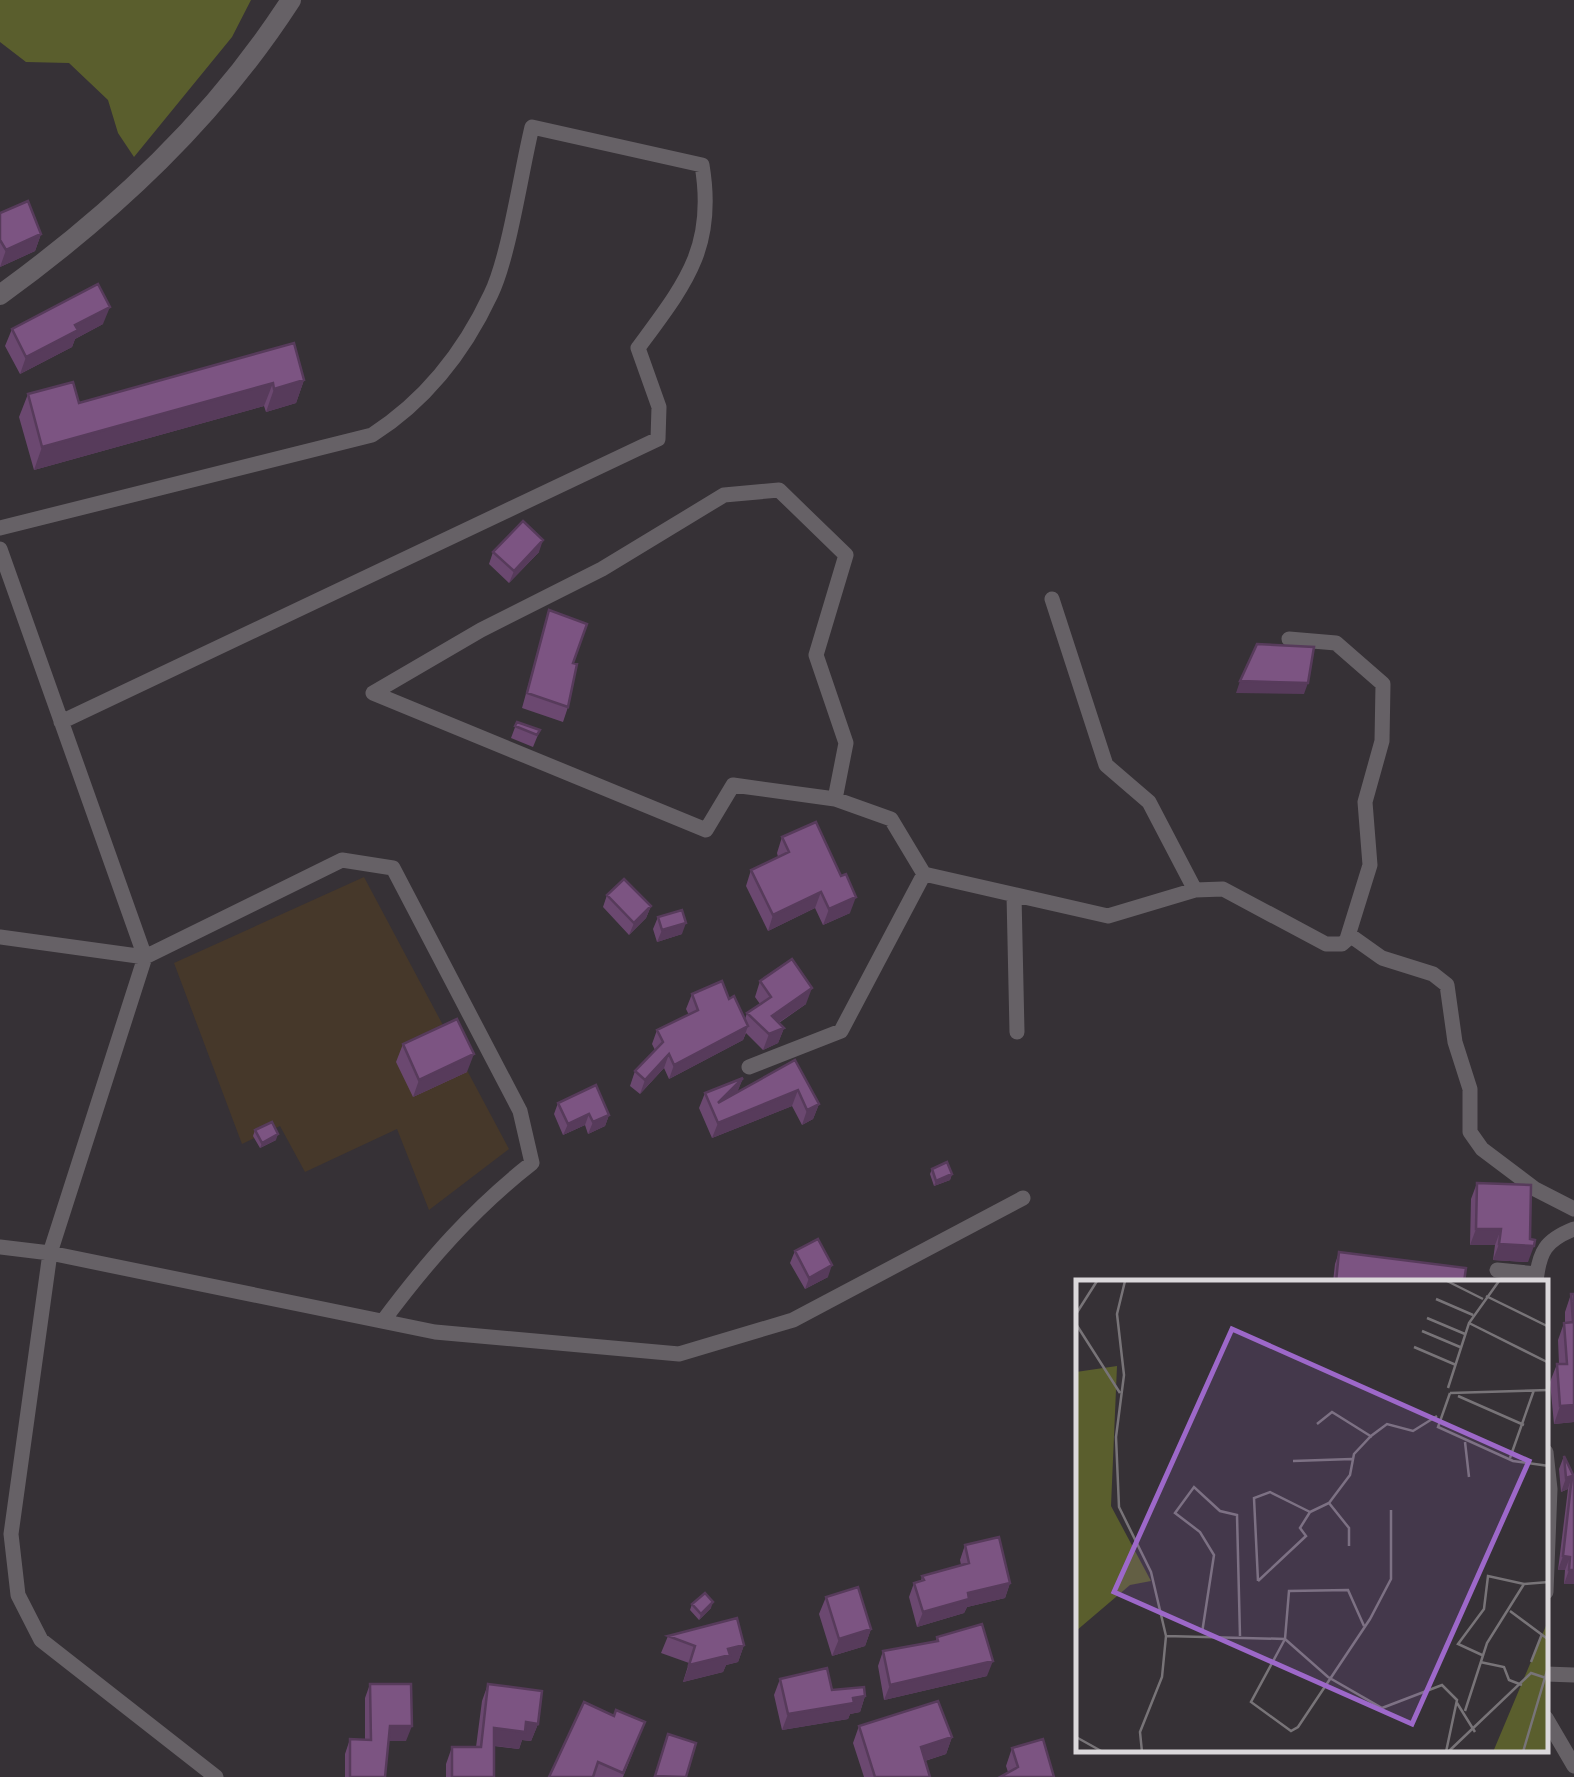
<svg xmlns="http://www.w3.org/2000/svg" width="1574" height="1777" font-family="'Zilla Slab',serif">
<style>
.education{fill:#46382a}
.green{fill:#5a5e2d}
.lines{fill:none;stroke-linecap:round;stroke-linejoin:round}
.minor{stroke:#666166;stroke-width:15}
.tertiary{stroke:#666166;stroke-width:20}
.wall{fill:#6b4870}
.shaded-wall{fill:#573b5b}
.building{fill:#7c5482;stroke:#573b5b;stroke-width:2.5}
.inset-road{fill:none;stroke:#787478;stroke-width:2.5}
.view{fill:#9d68c9;fill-opacity:0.15;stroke:#9d68c9;stroke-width:5}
.inset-edge{fill:none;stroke:#dbd8db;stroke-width:5}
</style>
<rect width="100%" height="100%" fill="#363136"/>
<path class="education" d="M364 877 509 1149 429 1210 397 1129 305 1172 280 1126 242 1144 174 963Z"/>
<path class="green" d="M0 0H251L232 37 134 157 118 133 108 100 69 63 26 62 0 42Z"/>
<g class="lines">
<path class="minor" d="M0 528 372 435C425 401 464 352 491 294 509 257 521 172 532 127L702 165C716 248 685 284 638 348L659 407 658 439 61 722
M0 549 145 957 50 1253 11 1534 18 1595 41 1640 216 1777
M1052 599 1106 765 1149 802 1195 890
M1289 639 1336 643 1383 684 1382 741 1365 802 1370 865 1347 939
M373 693 706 830 733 785 835 799 891 819 924 874 1108 916 1195 890 1223 889 1326 944H1342L1351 936 1382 958 1433 974 1447 985 1455 1042 1470 1089V1132L1482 1149 1535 1189 1574 1209
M373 693 481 630 602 569 724 495 779 490 846 555 816 655 846 743 835 799
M1014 895 1017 1032
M0 937 145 957 342 860 393 868 520 1111 532 1163C473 1209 427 1262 383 1321
M749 1067 841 1031 924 874
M0 1247 50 1253 435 1332 679 1354 793 1320 1023 1198
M1497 1270 1537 1274
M1536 1282C1539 1251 1546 1240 1574 1229
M1546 1452 1550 1489 1546 1592
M1546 1674 1574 1675
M1546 1718 1574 1766"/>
<path class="tertiary" d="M0 295C114 212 214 119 291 0"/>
</g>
<path class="wall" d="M0 213 41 234 35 251 0 267Z
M103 324 75 339 72 347 20 374 5 346 12 329Z
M304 380 296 403 266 412 264 406 34 470 19 417 28 394 79 403Z
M493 552H539L509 583 489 564Z
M549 610 573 663 568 707 563 722 522 708Z
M517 722 540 730 533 747 511 738Z
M782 837 850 913 823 925 815 908 768 931 746 886 751 870 778 857 777 853Z
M607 895 651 906 646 918 629 935 603 907Z
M658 917 682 934 657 942 653 929Z
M760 981 806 1004 779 1023 784 1028 778 1043 763 1050 746 1033 743 1040 669 1079 664 1068 640 1094 630 1086 635 1071 655 1050 652 1044 657 1030 689 1015 686 1009 692 994 729 999 745 1019 747 1013 760 1004 755 997Z
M403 1044 467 1072 413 1097 396 1062Z
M795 1060 819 1104 813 1119 802 1125 792 1106 712 1138 699 1108 705 1093 743 1078 737 1092Z
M558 1103 609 1115 605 1126 588 1134 585 1125 563 1135 554 1114Z
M255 1130 276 1140 260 1148 253 1136Z
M932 1169 952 1174 950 1180 934 1186 930 1174Z
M1477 1183 1530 1239 1528 1262 1493 1260 1495 1245H1470L1471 1199Z
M795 1251 828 1277 805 1289 790 1263Z
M1339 1252 1464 1282H1333L1335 1264Z
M1571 1294H1574V1422L1554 1424 1550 1382 1557 1364H1559L1558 1340 1564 1323H1565V1312Z
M1564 1456 1574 1477V1584H1564L1565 1570H1558L1568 1489 1561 1492 1559 1469Z
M965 1545 1010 1583 1005 1598 967 1607 964 1613 917 1627 909 1597 914 1583 921 1581 922 1576 961 1565 960 1560Z
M826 1597 871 1629 865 1646 832 1656 819 1614Z
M692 1604 711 1608 699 1620 690 1610Z
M668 1636 744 1645 738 1662 726 1665 723 1672 683 1682 689 1663 661 1653Z
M937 1637 987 1676 884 1700 878 1666 883 1651 936 1641Z
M780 1679 832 1690 865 1696 860 1712 850 1714 848 1719 782 1730 774 1695Z
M370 1684 406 1741H389L385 1777H345V1754L350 1739 365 1740V1698Z
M488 1684 538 1724 531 1741 522 1740 519 1749 494 1746V1777H446V1764L452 1747H476L482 1701Z
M614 1716 645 1722 623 1777H549Z
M859 1726 952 1737 946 1754 925 1761 930 1777H864L853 1743Z
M1012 1748 1054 1777 1008 1772 1006 1766Z"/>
<path class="shaded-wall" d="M41 234 35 251 0 267 6 250Z
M110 307 103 324 75 339 72 347 20 374 26 357 75 325Z
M304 380 296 403 266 412 274 389Z
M273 383 264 406 34 470 42 447Z
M543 540 539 552 509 583 514 571Z
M1240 681 1308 683 1304 694 1236 693Z
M821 892 815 908 768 931 773 915Z
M856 897 850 913 823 925 829 909Z
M651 906 646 918 629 935 634 923Z
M686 923 682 934 657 942 662 930Z
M812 988 806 1004 766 1031 772 1016Z
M748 1026 743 1040 669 1079 674 1065Z
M784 1028 778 1043 763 1050 769 1034Z
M474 1054 467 1072 413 1097 419 1080Z
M669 1054 664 1068 640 1094 645 1080Z
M743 1078 737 1093 718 1103Z
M798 1090 792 1106 712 1138 718 1123Z
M819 1104 813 1119 802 1125 807 1110Z
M589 1114 585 1125 563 1135 568 1124Z
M609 1115 605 1126 588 1134 593 1122Z
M278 1134 276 1140 260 1148 262 1143Z
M952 1174 950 1180 934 1186 936 1181Z
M1476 1229H1501L1495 1245H1470Z
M1499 1244 1534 1246 1528 1262 1493 1260Z
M832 1265 828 1277 805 1289 809 1278Z
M1574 1405V1422L1554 1424 1560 1406Z
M1572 1476 1568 1489 1561 1492 1566 1478Z
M1563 1556 1570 1557 1565 1570H1558Z
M1569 1570H1574V1584H1564Z
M1010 1583 1005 1598 967 1607 964 1613 917 1627 923 1612 968 1593Z
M713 1602 711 1608 699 1620 701 1614Z
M871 1629 865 1646 832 1656 839 1639Z
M744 1645 738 1662 726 1665 723 1672 683 1682 689 1665 728 1649Z
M993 1661 987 1676 884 1700 890 1685Z
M865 1696 860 1712 850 1714 848 1719 782 1730 788 1714Z
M526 1722 538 1724 531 1741 522 1740 519 1749 488 1745 494 1728Z
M390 1726H412L406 1741H385Z
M952 1737 946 1754 915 1764 921 1747Z"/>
<path class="building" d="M28 201 41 234 6 250 0 240V213Z
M98 284 110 307 75 325 78 330 26 357 12 329Z
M294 343 304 380 274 389 273 383 42 447 28 394 73 382 79 403Z
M523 521 543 540 514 571 493 552Z
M549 610 587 624 573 663 577 664 568 707 527 693Z
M1257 644 1314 647 1308 683 1240 681Z
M517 722 540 730 537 735 515 726Z
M816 822 841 876 846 874 856 897 829 909 821 892 773 915 751 870 789 852 782 837Z
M624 879 651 906 634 923 607 895Z
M682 910 686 923 662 930 658 917Z
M792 959 812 988 772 1016 784 1028 769 1034 747 1013 771 997 760 981Z
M722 981 729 999 734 996 748 1026 674 1065 669 1054 645 1080 635 1071 663 1042 657 1030 698 1010 692 994Z
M457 1019 474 1054 419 1080 403 1044Z
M795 1060 819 1104 807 1110 798 1090 718 1123 705 1093 743 1078 718 1103Z
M596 1085 609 1115 593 1122 589 1114 568 1124 558 1103Z
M272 1122 278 1134 262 1143 255 1130Z
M947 1162 952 1174 936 1181 932 1169Z
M1477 1183 1531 1185 1530 1239 1535 1240 1534 1246 1499 1244 1501 1229H1476Z
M818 1239 832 1265 809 1278 795 1251Z
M1339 1252 1466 1268 1464 1282H1336Z
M1571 1294H1574V1405L1560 1406 1557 1364H1567L1564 1323 1573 1322Z
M1564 1456 1574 1477V1570H1569L1570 1557 1563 1556 1572 1476 1566 1478Z
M999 1537 1010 1583 968 1593 969 1599 923 1612 914 1583 924 1580 922 1576 969 1563 965 1545Z
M858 1587 871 1629 839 1639 826 1597Z
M705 1593 713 1602 701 1614 692 1604Z
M737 1618 744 1645 728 1649 730 1655 689 1665 695 1646 668 1636Z
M982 1624 993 1661 890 1685 883 1651 938 1641 937 1637Z
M827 1668 832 1690 864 1687 865 1696 853 1698 854 1703 788 1714 780 1679Z
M370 1684H411L412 1726H390L385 1777H350V1739L371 1740Z
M488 1684 542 1691 538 1724 526 1722 525 1732 494 1728V1777H452V1747H481Z
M938 1701 952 1737 921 1747 930 1777H875L859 1726Z
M584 1702 614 1716 616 1710 645 1722 623 1773 598 1762 593 1777H549Z
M668 1734 696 1743 686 1777 655 1776Z
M1043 1739 1054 1777H1000L1018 1767 1012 1748Z"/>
<g transform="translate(1076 1280)">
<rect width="472" height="472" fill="#363136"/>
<path d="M41 86 35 226 75 301 54 305 0 351V92ZM472 341V472H417Z" fill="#5a5e2d"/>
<path class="inset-road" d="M49 1 41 34 48 95 40 157 43 227 75 292 90 356 86 397 64 452 66 472M371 1 407 19M410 16 473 47M360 19 397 35M0 34 21 1M351 38 389 54M393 43 473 83M0 44 44 113M346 51 384 67M338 67 380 85M372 108 393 43 423 1M374 113 362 147 437 181 473 186M374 113 473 110M382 116 448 145M241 144 256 132 296 157M389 162 393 197M434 178 458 110M217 181 276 179M253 223 273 248V266M182 301 230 256 224 248 234 232 253 223 274 195 278 174 295 156 311 144 337 151 361 136M182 301 178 218 194 212 234 232M434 331 473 360M288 346 272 310 213 311 209 359 175 422 215 451 222 447 294 339 315 299V230M126 353 138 275 124 252 99 233 118 207 144 231 161 235 164 356M90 356 209 359 252 397 306 428 366 405 381 420 370 472M406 375 382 364 408 329 412 296 448 304 473 302M404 382 428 387 433 400 446 405M455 382 466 354M381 423 399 452M389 431 411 363 448 304M0 457 27 472M372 472 455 393 473 399M447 472 473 384"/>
<path class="view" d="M156 49 453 181 336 444 38 312Z"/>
<rect width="472" height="472" class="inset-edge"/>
</g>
</svg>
